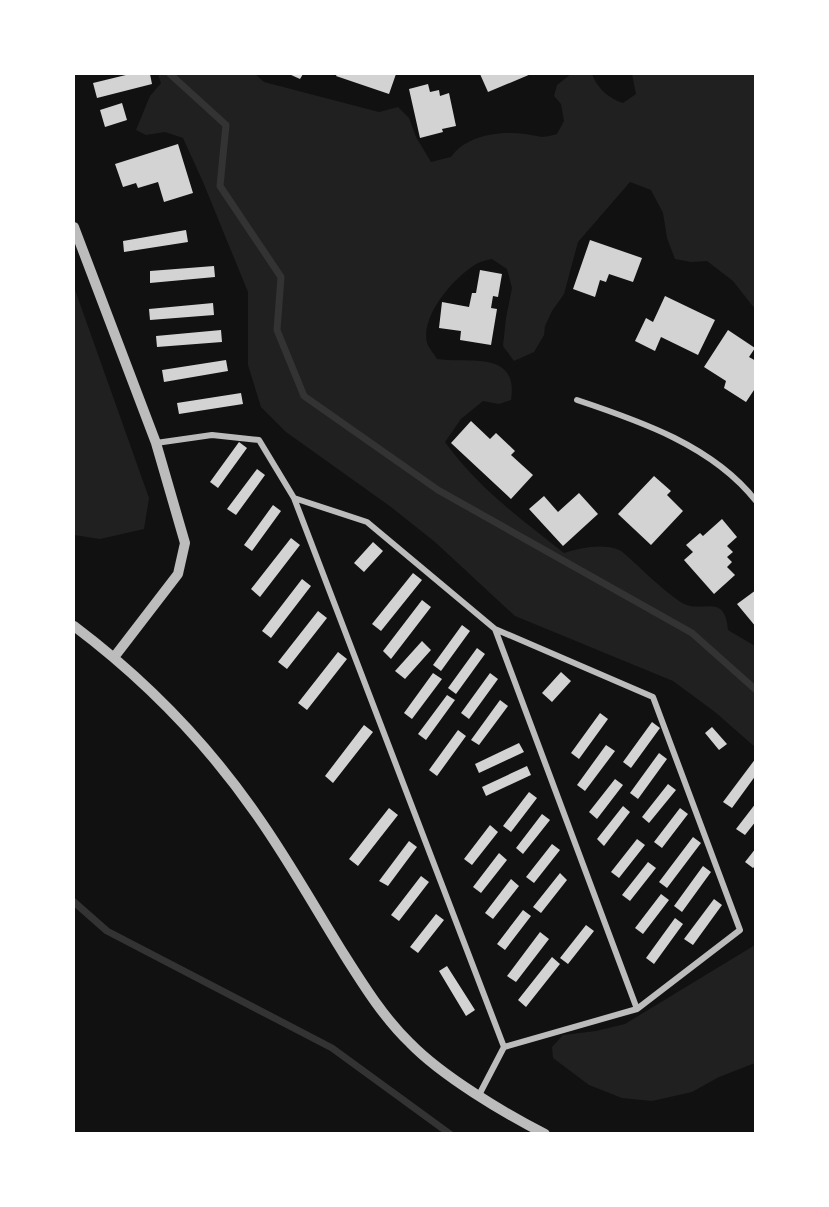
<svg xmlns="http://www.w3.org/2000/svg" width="829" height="1207" font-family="'PT Sans Narrow',sans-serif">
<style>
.green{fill:#202020}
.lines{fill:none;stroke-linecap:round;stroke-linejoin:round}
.stream{stroke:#333;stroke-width:7}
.building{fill:#d3d3d3}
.minor{stroke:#bcbcbc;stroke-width:6}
.tertiary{stroke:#bcbcbc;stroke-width:10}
</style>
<rect width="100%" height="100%" fill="#111"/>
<path class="green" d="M158 74H255L264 82 379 112 398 107 409 118 416 137 431 162 451 157C467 135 499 131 525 134 541 136 540 139 557 134L564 121 561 104 554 96 557 85 571 74H592C597 88 608 98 623 103L636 94 632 74H755V309L733 281 707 261 691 262 675 259 667 238 663 213 651 190 630 182 578 242 564 294 552 311 545 326 544 335 534 352 514 361 503 346 506 318 512 288 507 269 492 259C487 260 482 261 478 263 456 275 420 315 427 343 429 348 434 354 437 359 468 364 519 349 511 400L499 404 483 401 461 419 445 442C477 487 521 519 564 553 581 548 602 543 619 550 625 553 632 561 637 565 647 575 673 598 684 604 704 613 725 593 728 630L755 646V747L715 712 673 681 515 616 435 542 391 507 286 432 261 407 248 365V292L203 182 183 138 165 132 146 135 136 130 150 96 161 83Z
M74 287 149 498 144 529 100 539 74 535Z
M755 945V1063L719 1077 692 1092 652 1101 622 1098 589 1085 553 1058 552 1047 563 1035 596 1031 625 1024Z"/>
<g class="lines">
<path class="stream" d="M170 74 226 125 220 186 281 277 277 330 304 396 438 490 692 633 756 690
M74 902 107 931 332 1048 450 1134"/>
</g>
<path class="building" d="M130 74H150L152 84 97 98 93 83Z
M289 74H303L300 79Z
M337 74H396L389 94 336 76Z
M480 74H531L488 92Z
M428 84 430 92 439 90 440 96 449 93 456 126 442 129 443 132 420 138 409 89Z
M122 103 127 120 105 127 100 110Z
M178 144 193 193 164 202 158 182 138 188 136 183 123 187 115 164Z
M186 230 188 242 124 252 123 241Z
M590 240 642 258 633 282 609 274 606 282 600 280 595 297 573 289Z
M214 266 215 277 150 283V271Z
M480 270 502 274 498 297 493 296 491 308 497 309 491 345 460 340 461 331 439 328 442 302 469 307 472 293H476Z
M665 296 715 320 698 355 661 337 655 351 635 341 646 318 653 322Z
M213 303 214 315 150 320 149 309Z
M221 330 222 342 157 347 156 336Z
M728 330 755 348 749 357 756 361V387L746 402 724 388 726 381 704 367Z
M226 360 228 371 164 382 162 370Z
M241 393 243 404 179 414 177 403Z
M471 421 490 439 496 433 515 451 511 455 533 475 511 499 451 443Z
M239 442 247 448 218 488 210 482Z
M257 469 265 475 236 515 227 509Z
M654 476 671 491 667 495 683 511 651 545 618 514Z
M579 493 598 514 563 546 529 509 544 496 558 512Z
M273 505 281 511 252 551 244 545Z
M722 519 737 537 727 546 733 552 727 557 732 562 727 567 735 575 714 594 684 560 693 552 686 545 700 533 703 536Z
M291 538 300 545 260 597 251 589Z
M373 542 383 551 364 572 354 563Z
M413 573 422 580 381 631 372 624Z
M302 579 311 586 271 638 262 631Z
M756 590V627L737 604Z
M422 600 431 607 391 659 383 651Z
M318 611 327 618 287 669 278 662Z
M462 625 470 631 441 671 433 665Z
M422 641 431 650 405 679 395 671Z
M477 648 485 654 456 694 448 688Z
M338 652 347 659 307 710 298 703Z
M561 672 571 681 552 702 542 693Z
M433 673 442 679 412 719 404 713Z
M490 673 498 679 469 719 461 713Z
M447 695 455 700 426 740 418 734Z
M500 700 508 706 479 745 471 740Z
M600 713 608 719 579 759 571 753Z
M652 722 660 728 631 768 623 762Z
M364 725 373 732 333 783 325 776Z
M712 727 727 744 719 750 705 733Z
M458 730 466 736 437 776 429 770Z
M519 743 524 752 479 773 475 764Z
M606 745 615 751 585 791 577 785Z
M659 753 667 759 638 799 630 793Z
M756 758V775L732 808 723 802Z
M527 766 531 775 486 796 482 787Z
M615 779 623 785 597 819 589 812Z
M668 784 676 790 649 823 642 817Z
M529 792 537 798 511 832 503 826Z
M756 803V821L745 835 736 829Z
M623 806 630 812 604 846 597 839Z
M389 808 398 815 358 866 349 859Z
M680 808 688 814 662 848 654 842Z
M542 814 550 820 523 854 516 848Z
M490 825 498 832 472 865 464 859Z
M693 837 701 843 667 888 659 882Z
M637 839 645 845 619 878 611 872Z
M409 841 417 847 388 886 379 881Z
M552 844 560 850 534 883 526 877Z
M756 848V865L753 868 745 862Z
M499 853 507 860 481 893 473 887Z
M648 862 656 868 630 901 622 895Z
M703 866 711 872 682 912 674 906Z
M560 873 567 880 541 913 533 907Z
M421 876 429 882 399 921 391 915Z
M511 879 519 886 493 919 485 913Z
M661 894 669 900 643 934 635 928Z
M714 899 722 905 693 945 684 939Z
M523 910 531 916 505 950 497 944Z
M436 914 444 920 418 953 410 947Z
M675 918 683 924 654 964 646 958Z
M586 925 594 931 568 964 560 958Z
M540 932 549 939 516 982 507 976Z
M552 957 560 964 526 1007 518 1000Z
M447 966 475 1010 466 1016 439 971Z"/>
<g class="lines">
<path class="minor" d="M577 400C640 421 713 446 756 501
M156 443 212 435 259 440 294 498 504 1047
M294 498 367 522 495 629 653 697 740 930 637 1009 504 1047 479 1095
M495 629 637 1009"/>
<path class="tertiary" d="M74 227 156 443 185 543 178 574 115 656
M74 626C143 678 206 742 256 814 288 859 315 908 345 956 364 986 384 1018 410 1043 442 1076 504 1113 545 1134"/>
</g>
<rect width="829" height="1207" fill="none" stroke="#ffffff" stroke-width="150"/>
</svg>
